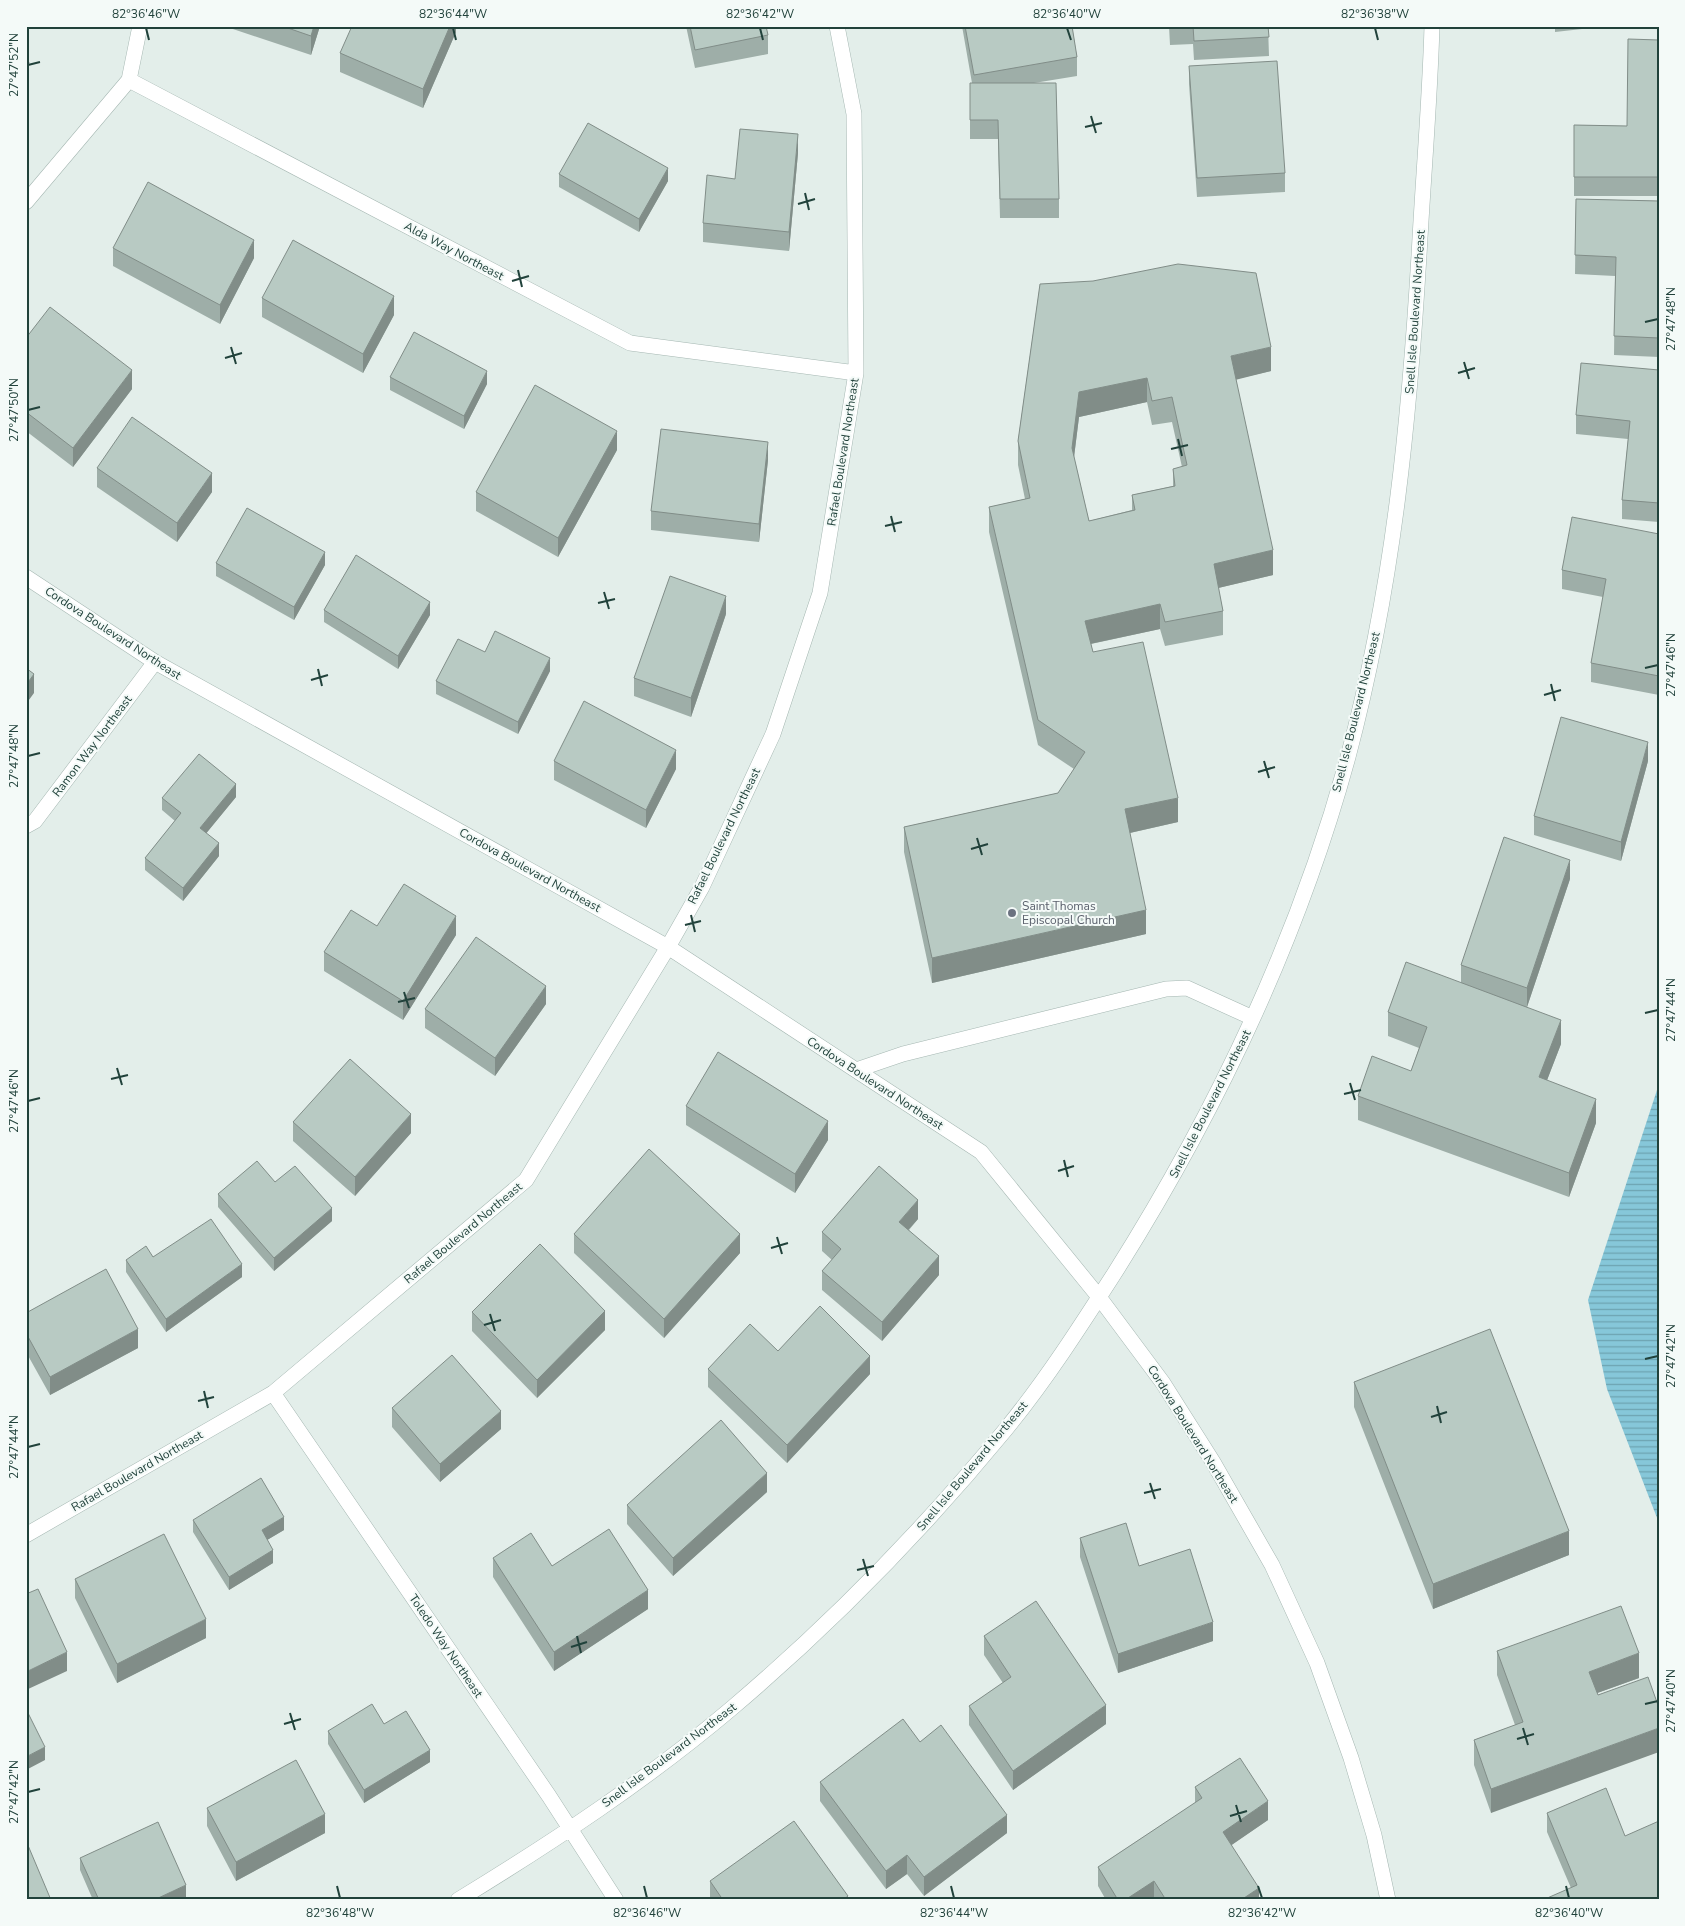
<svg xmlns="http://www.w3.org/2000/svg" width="1685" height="1926" font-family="'Nunito Sans',sans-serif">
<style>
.water{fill:url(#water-rules)}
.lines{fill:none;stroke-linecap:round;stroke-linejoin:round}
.minor-casing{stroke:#a5b7b2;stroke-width:16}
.minor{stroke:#fff;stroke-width:15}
.wall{fill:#9eaea8;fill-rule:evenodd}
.shaded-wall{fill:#818d88}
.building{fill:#b8cac3;stroke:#818d88;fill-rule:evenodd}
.ticks{fill:none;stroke:#21423b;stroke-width:2}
.worship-dot{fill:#6b7280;stroke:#f4faf8;stroke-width:2}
.labels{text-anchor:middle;stroke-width:4;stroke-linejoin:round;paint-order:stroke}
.street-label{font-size:12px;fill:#21423b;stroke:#f4faf8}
.worship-label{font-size:12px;fill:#5b616d;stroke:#f4faf8;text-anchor:start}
.neatline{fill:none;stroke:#21423b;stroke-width:2}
.ticks-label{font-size:12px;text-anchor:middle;fill:#21423b}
</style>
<defs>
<pattern id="water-rules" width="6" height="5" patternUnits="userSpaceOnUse" patternTransform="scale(1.25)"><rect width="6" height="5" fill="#86c7d9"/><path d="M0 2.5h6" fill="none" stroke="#6da3b1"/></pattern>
</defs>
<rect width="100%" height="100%" fill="#e3eeea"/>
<path class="water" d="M1659 1084V1523L1607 1389 1588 1300Z"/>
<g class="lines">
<g class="minor-casing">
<path id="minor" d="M129 80 630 343 856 373
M26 202 129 80 140 26
M26 577 155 662 668 947 981 1152 1099 1297 1163 1383 1213 1462 1272 1565 1317 1663 1351 1758 1374 1835 1388 1900
M26 826 35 821 155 662
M856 1070 903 1054 1166 989 1187 988 1253 1018
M273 1393 549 1796 616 1900
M26 1535 273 1393 526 1180 668 947 702 887 773 734 820 593 856 373 854 114 837 26
M458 1900C553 1842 647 1780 732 1708 831 1624 923 1530 1006 1429 1046 1380 1080 1327 1114 1274 1215 1114 1298 940 1348 757 1394 584 1410 416 1420 238 1424 167 1430 97 1432 26"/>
</g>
<use href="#minor" class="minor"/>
</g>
<path class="wall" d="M224 26H320L311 55Z
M456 26V32L423 108 340 72V53Z
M686 26H766L768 35V54L695 68Z
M962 26H1072L1077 57V76L1034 83 1059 199V218H1000L998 139H970V83H972Z
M1169 26H1268L1269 56 1194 60 1193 44 1170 45Z
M1555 26H1609L1555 32Z
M1659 40V196H1574V125L1627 126Z
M1189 66 1285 173V192L1197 197 1189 84Z
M798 153 789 251 703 242V223L735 179Z
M559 174 668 181 639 232 559 187Z
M1576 199 1659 201V357L1614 355 1615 276 1575 274Z
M113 248 254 258 220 324 113 266Z
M1040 284 1271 371 1236 379 1273 575 1218 588 1223 611V635L1165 646 1160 629 1091 644 1093 652 1178 822 1130 833 1146 934 932 983 904 852V827L1058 793 1074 769 1038 745 989 532V507L1025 499 1018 465V441ZM1147 402 1152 425 1172 422 1182 467 1173 469V486L1132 495V510L1089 521 1074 457 1079 417Z
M262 298 394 315 363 373 262 317Z
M26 338 132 389 73 467 26 431Z
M1659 370V522L1622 519V500L1628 439 1576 434V415Z
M390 377 487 384 464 429 390 390Z
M617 450 558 557 476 511V492Z
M768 460 759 542 651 530V511Z
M97 468 212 492 177 542 97 487Z
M1659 534V695L1591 682V663L1603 597 1562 589V570Z
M216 563 325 565 294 620 216 576Z
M324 610 430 615 398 669 324 622Z
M726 614 691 717 634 696V678Z
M485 652 550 671 518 734 436 694V681Z
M554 761 676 769 646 828 554 780Z
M1648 761 1621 861 1534 835V816Z
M236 797 206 833 219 856 183 901 145 870V858L175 821 162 810V798Z
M1570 879 1527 1007 1561 1044 1547 1080 1596 1123 1569 1197 1358 1120V1096L1411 1071 1419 1048 1388 1036V1012L1461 983V965Z
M377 926 456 935 403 1020 324 971V952Z
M546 1004 495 1076 425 1028V1009Z
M686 1106 828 1140 795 1193 686 1125Z
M293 1122 411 1133 355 1196 293 1141Z
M275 1182 332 1221 274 1271 218 1207V1194Z
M918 1219 909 1230 939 1275 882 1341 822 1290V1271L832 1260 822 1251V1232Z
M574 1234 740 1253 664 1338 574 1253Z
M126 1260 242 1277 166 1332 126 1272Z
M472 1312 605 1330 537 1398 472 1331Z
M26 1313 138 1348 50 1395 26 1352Z
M778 1351 870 1374 787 1463 708 1387V1369Z
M1354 1382 1569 1555 1433 1609 1354 1407Z
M392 1408 501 1429 440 1482 392 1427Z
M767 1492 673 1576 627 1524V1505Z
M193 1520 284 1530 267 1540 273 1563 229 1590 193 1532Z
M1080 1538 1139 1566 1213 1641 1118 1673 1080 1557Z
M493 1558 552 1566 648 1609 554 1671 493 1577Z
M75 1579 206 1638 117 1683 75 1598Z
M984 1636 1106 1724 1013 1790 969 1725V1706L1003 1683 984 1655Z
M1497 1651 1639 1678 1597 1693 1491 1813 1474 1765V1740L1515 1725 1497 1675Z
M384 1724 430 1762 364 1803 328 1744V1731Z
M920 1742 1007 1833 924 1896 907 1874 886 1889 820 1801V1782Z
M1195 1787 1268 1820 1231 1845 1259 1900H1106L1098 1886V1867L1195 1803Z
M207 1808 325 1833 236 1881 207 1826Z
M1547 1813 1625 1836 1659 1900 1571 1888 1547 1832Z
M80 1858 186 1898 182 1900H93L80 1870Z
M710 1881 848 1900H710Z"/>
<path class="shaded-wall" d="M314 26H320L311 55V36Z
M450 26H456V32L423 108V89Z
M29 62V81L26 95V76Z
M798 134V153L789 251V232Z
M668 168V181L639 232V219Z
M254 240V258L220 324V305Z
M394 296V315L363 373V354Z
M1271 347V371L1231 381V356Z
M132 370V389L73 467V448Z
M487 371V384L464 429V416Z
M1147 378V402L1079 417 1072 473V448L1079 392Z
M617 431V450L558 557V538Z
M768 442V460L759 542V524Z
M212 473V492L177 542V523Z
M1273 550V575L1214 589V564Z
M325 552V565L294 620V607Z
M726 596V614L691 717V698Z
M430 602V615L398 669V656Z
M1160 604V629L1085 645V621Z
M550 658V671L518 734V722Z
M34 674V693L26 704V685Z
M1648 742V761L1621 861V842Z
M676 750V769L646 828V810Z
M236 784V797L200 841V828Z
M1178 798V822L1125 834V809Z
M219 843V856L183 901V888Z
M1570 860V879L1527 1007V988Z
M1146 910V934L932 983V958Z
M456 916V935L403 1020V1001Z
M546 986V1004L495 1076V1058Z
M1561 1020V1044L1539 1101V1077Z
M1596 1099V1123L1569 1197V1173Z
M411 1114V1133L355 1196V1177Z
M828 1121V1140L795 1193V1174Z
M918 1200V1219L899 1240V1222Z
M332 1208V1221L274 1271V1258Z
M740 1234V1253L664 1338V1319Z
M939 1256V1275L882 1341V1322Z
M242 1264V1277L166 1332V1319Z
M605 1311V1330L537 1398V1380Z
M138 1329V1348L50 1395V1377Z
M870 1356V1374L787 1463V1445Z
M501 1411V1429L440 1482V1464Z
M767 1473V1492L673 1576V1558Z
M284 1517V1530L262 1543V1530Z
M1569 1531V1555L1433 1609V1584Z
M273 1550V1563L229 1590V1577Z
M648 1590V1609L554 1671V1652Z
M206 1619V1638L117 1683V1664Z
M1213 1622V1641L1118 1673V1654Z
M67 1652V1671L26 1690V1672Z
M1639 1653V1678L1589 1696V1672Z
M1106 1705V1724L1013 1790V1771Z
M1659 1728V1752L1491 1813V1789Z
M45 1747V1760L26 1770V1757Z
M430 1750V1762L364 1803V1790Z
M1268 1801V1820L1223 1851V1832Z
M325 1814V1833L236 1881V1862Z
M1007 1815V1833L924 1896V1877Z
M907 1855V1874L886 1889V1871Z
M1154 1881V1900H1125Z
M186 1885V1898L182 1900H154Z
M1259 1888V1900H1241Z"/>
<path class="building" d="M282 26H314L311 36Z
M352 26H450L423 89 340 53Z
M690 26H766L768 35 695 50Z
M965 26H1072L1077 57 974 75Z
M1193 26H1268L1269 37 1194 41Z
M1628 39 1659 40V177H1574V125L1627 126Z
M26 61 29 62 26 76Z
M1277 61 1285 173 1197 178 1189 66Z
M970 83H1056L1059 199H1000L998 120H970Z
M588 123 668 168 639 219 559 174Z
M740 129 798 134 789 232 703 223 707 175 735 179Z
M148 182 254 240 220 305 113 248Z
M1576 199 1659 201V338L1614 336 1616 257 1575 255Z
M293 240 394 296 363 354 262 298Z
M1178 264 1256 273 1271 347 1231 356 1273 550 1214 564 1223 611 1165 622 1160 604 1085 621 1093 652 1143 642 1178 798 1125 809 1146 910 932 958 904 827 1058 793 1085 752 1038 720 989 507 1030 498 1018 441 1040 284 1093 281ZM1147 378 1152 401 1172 397 1187 465 1173 469 1175 486 1132 495 1135 510 1089 521 1072 448 1079 392Z
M50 307 132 370 73 448 26 412V338Z
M414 332 487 371 464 416 390 377Z
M1581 363 1659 370V503L1622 500 1630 421 1576 415Z
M535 385 617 431 558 538 476 492Z
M132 417 212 473 177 523 97 468Z
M661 429 768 442 759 524 651 511Z
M247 508 325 552 294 607 216 563Z
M1572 517 1659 534V676L1591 663 1606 579 1562 570Z
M356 555 430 602 398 656 324 610Z
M670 576 726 596 691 698 634 678Z
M495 631 550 658 518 722 436 681 458 639 485 652Z
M26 668 34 674 26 685Z
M584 701 676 750 646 810 554 761Z
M1561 717 1648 742 1621 842 1534 816Z
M199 754 236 784 200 828 219 843 183 888 145 858 181 813 162 798Z
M1504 837 1570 860 1527 988 1461 965Z
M404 884 456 916 403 1001 324 952 351 910 377 926Z
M476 937 546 986 495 1058 425 1009Z
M1406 962 1561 1020 1539 1077 1596 1099 1569 1173 1358 1096 1372 1056 1411 1071 1427 1027 1388 1012Z
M718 1052 828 1121 795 1174 686 1106Z
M350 1059 411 1114 355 1177 293 1122Z
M649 1149 740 1234 664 1319 574 1234Z
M257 1161 275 1182 295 1166 332 1208 274 1258 218 1194Z
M879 1166 918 1200 899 1222 939 1256 882 1322 822 1271 841 1249 822 1232Z
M211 1219 242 1264 166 1319 126 1260 146 1246 153 1257Z
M540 1244 605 1311 537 1380 472 1312Z
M106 1269 138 1329 50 1377 26 1333V1313Z
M820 1306 870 1356 787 1445 708 1369 750 1324 778 1351Z
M1490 1329 1569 1531 1433 1584 1354 1382Z
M452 1355 501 1411 440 1464 392 1408Z
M721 1420 767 1473 673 1558 627 1505Z
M261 1478 284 1517 262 1530 273 1550 229 1577 193 1520Z
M1126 1523 1139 1566 1190 1549 1213 1622 1118 1654 1080 1538Z
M609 1529 648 1590 554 1652 493 1558 531 1533 552 1566Z
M164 1534 206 1619 117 1664 75 1579Z
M38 1589 67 1652 26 1672V1594Z
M1036 1601 1106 1705 1013 1771 969 1706 1011 1677 984 1636Z
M1621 1606 1639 1653 1589 1672 1598 1695 1648 1677 1659 1708V1728L1491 1789 1474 1740 1523 1722 1497 1651Z
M372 1704 384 1724 406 1711 430 1750 364 1790 328 1731Z
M26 1709 45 1747 26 1757Z
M903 1719 920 1742 941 1725 1007 1815 924 1877 907 1855 886 1871 820 1782Z
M1240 1758 1268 1801 1223 1832 1259 1888 1241 1900H1166L1154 1881 1125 1900H1118L1098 1867 1202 1798 1195 1787Z
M296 1760 325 1814 236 1862 207 1808Z
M1606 1788 1625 1836 1659 1821V1900H1545V1899L1577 1885 1547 1813Z
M794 1821 848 1896 843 1900H723L710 1881Z
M158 1822 186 1885 154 1900H99L80 1858Z
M26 1843H27L51 1900H26Z"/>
<path class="ticks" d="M146 28 149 40M453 28 456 40M760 28 763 40M1067 28 1071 40M1375 28 1378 40M28 65 40 62M1091 116 1096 133M1085 127 1102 123M805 193 809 210M798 204 815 199M518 270 522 287M512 281 529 276M1645 322 1658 319M231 347 236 364M225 358 242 353M1464 362 1469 379M1458 373 1475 368M28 410 40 407M1178 439 1182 456M1171 449 1188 445M891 516 895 532M885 526 902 522M604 592 609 609M598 603 615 599M1645 668 1658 665M318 669 322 686M311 680 328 675M1551 684 1555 701M1544 695 1561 690M28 756 40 753M1264 761 1269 778M1258 772 1275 767M977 838 982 855M971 849 988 844M691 915 695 932M685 925 701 921M404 992 409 1008M398 1002 415 998M1645 1013 1658 1010M117 1068 122 1085M111 1079 128 1075M1350 1083 1355 1100M1344 1094 1361 1090M28 1101 40 1098M1064 1160 1068 1177M1058 1171 1074 1166M777 1237 782 1254M771 1248 788 1243M490 1314 495 1331M484 1325 501 1320M1645 1359 1658 1356M204 1391 208 1408M198 1401 214 1397M1437 1406 1441 1423M1431 1417 1447 1412M28 1447 40 1444M1150 1483 1155 1499M1144 1493 1161 1489M863 1559 868 1576M857 1570 874 1566M577 1636 581 1653M571 1647 587 1642M1645 1704 1658 1701M290 1713 295 1730M284 1724 301 1719M1523 1728 1528 1745M1517 1739 1534 1734M28 1792 40 1789M1236 1805 1241 1822M1230 1816 1247 1811M337 1886 340 1898M644 1886 647 1898M951 1886 954 1898M1258 1886 1262 1898M1566 1886 1569 1898"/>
<circle class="worship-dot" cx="1012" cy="913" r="5"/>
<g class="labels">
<g class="street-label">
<text transform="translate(454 251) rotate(28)" y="4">Alda Way Northeast</text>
<text transform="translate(1415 312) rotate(-86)" y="4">Snell Isle Boulevard Northeast</text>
<text transform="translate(843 452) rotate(-81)" y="4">Rafael Boulevard Northeast</text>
<text transform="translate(113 633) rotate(33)" y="4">Cordova Boulevard Northeast</text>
<text transform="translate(1356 712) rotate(-76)" y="4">Snell Isle Boulevard Northeast</text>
<text transform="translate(92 746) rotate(-53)" y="4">Ramon Way Northeast</text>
<text transform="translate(724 836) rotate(-64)" y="4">Rafael Boulevard Northeast</text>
<text transform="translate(530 870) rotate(29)" y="4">Cordova Boulevard Northeast</text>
<text transform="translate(875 1083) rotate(33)" y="4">Cordova Boulevard Northeast</text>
<text transform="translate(1210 1104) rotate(-63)" y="4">Snell Isle Boulevard Northeast</text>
<text transform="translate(463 1233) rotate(-40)" y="4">Rafael Boulevard Northeast</text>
<text transform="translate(1193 1434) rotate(58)" y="4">Cordova Boulevard Northeast</text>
<text transform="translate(972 1466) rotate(-50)" y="4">Snell Isle Boulevard Northeast</text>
<text transform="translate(137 1471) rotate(-30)" y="4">Rafael Boulevard Northeast</text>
<text transform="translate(446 1646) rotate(56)" y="4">Toledo Way Northeast</text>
<text transform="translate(669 1755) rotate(-37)" y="4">Snell Isle Boulevard Northeast</text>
</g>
<g class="worship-label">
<text x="1022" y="910">Saint Thomas<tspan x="1022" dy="14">Episcopal Church</tspan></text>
</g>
</g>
<rect width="1685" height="1926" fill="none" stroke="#f4faf8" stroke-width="55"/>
<rect x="28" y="28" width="1630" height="1870" class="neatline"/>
<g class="ticks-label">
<text x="146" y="18">82°36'46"W</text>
<text x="453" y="18">82°36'44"W</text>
<text x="760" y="18">82°36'42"W</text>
<text x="1067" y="18">82°36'40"W</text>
<text x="1375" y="18">82°36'38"W</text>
<text transform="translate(14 65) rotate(-90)" y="4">27°47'52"N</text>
<text transform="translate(1671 319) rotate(-90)" y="4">27°47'48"N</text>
<text transform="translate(14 410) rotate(-90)" y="4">27°47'50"N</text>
<text transform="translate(1671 665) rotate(-90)" y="4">27°47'46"N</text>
<text transform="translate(14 756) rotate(-90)" y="4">27°47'48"N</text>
<text transform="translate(1671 1010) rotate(-90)" y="4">27°47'44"N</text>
<text transform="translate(14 1101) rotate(-90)" y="4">27°47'46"N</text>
<text transform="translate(1671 1356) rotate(-90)" y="4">27°47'42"N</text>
<text transform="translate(14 1447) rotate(-90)" y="4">27°47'44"N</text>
<text transform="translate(1671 1701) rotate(-90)" y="4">27°47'40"N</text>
<text transform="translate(14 1792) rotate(-90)" y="4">27°47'42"N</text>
<text x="340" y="1917">82°36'48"W</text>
<text x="647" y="1917">82°36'46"W</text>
<text x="954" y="1917">82°36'44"W</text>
<text x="1262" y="1917">82°36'42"W</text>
<text x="1569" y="1917">82°36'40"W</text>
</g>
</svg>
